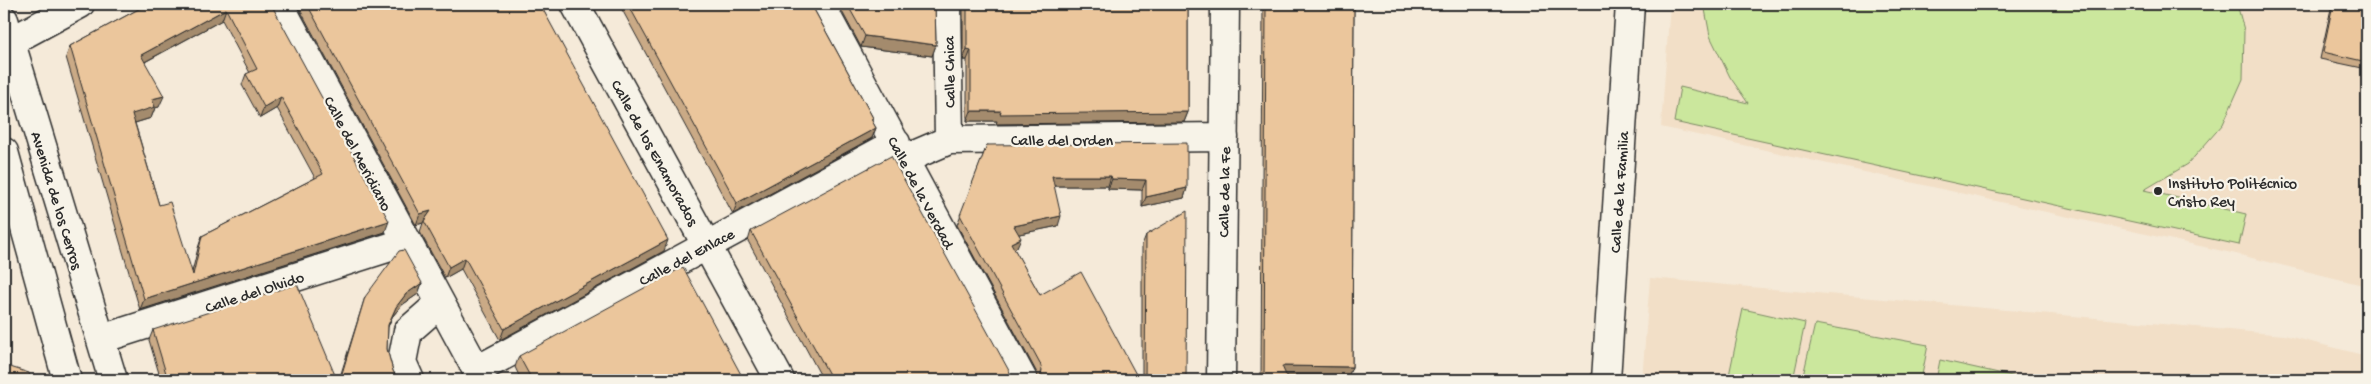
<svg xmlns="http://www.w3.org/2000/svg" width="2371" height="384" font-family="'Gochi Hand',sans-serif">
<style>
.built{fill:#f2dfc7}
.green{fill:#cbe79d;stroke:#7b8964}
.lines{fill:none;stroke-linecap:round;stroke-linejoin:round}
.minor-casing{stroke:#2b2b2b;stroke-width:31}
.tertiary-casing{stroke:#2b2b2b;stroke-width:31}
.minor{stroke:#f7f3e8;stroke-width:28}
.tertiary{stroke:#f7f3e8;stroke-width:28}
.wall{fill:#caaa86;stroke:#2b2b2b;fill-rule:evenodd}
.shaded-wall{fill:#a48b6d;stroke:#2b2b2b}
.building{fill:#ebc69c;stroke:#2b2b2b;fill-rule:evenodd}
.poi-dot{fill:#2b2b2b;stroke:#f7f3e8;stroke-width:2}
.labels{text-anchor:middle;stroke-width:4.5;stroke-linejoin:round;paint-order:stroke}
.street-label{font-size:16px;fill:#2b2b2b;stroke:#f7f3e8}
.poi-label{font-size:16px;fill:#2b2b2b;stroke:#f7f3e8;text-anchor:start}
</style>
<rect width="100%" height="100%" fill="#f5ead9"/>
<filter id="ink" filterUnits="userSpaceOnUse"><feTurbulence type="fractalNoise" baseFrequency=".02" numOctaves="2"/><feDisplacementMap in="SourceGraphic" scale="10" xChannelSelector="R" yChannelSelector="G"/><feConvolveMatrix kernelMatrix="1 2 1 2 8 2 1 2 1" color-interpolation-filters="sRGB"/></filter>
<g filter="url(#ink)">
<path class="built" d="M1670 4H2367V286L2236 254 1661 127Z
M1650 278 2284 335 2367 356V380H1642Z"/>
<path class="green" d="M1704 4H2237L2244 30 2243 79 2223 124 2188 164 2144 190 2246 214 2239 245 1674 122 1680 87 1748 103 1730 77 1710 36Z
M1743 309 1805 323 1793 380H1728Z
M1815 324 1928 345 1921 380H1802Z
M1940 360 2030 380H1936Z"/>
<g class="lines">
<g class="minor-casing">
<path id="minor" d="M279 4 482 380
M575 4 780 380
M820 4 1023 380
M947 4 949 140
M4 45 80 4
M905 159 949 140 1224 137
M101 339 406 242
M477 370 896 143
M410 380 402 362 408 331 440 303
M1221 380 1225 5
M1606 380 1630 4"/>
</g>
<g class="tertiary-casing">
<path id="tertiary" d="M4 20 113 380
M4 152 67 380"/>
</g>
<use href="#minor" class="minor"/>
<use href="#tertiary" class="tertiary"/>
</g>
<path class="wall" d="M148 4H271L385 232 140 310 66 57 70 46ZM222 20 250 73 246 74 242 85 260 118 277 108 315 178 202 236 198 248 192 272 159 205 135 123 151 118 155 108 159 107 145 62Z
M297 4H540L664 251 500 340 461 269 445 278 420 232 423 223 416 225Z
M619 4H811L873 118 872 121 876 128 872 138 733 214Z
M838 4H935L936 45 932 56 861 47Z
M963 4H1188V112L1184 122 996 124 997 121H967V60H963Z
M1263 4H1354L1352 367 1348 377H1287L1288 380H1261Z
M2332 4H2367V69L2320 59Z
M987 145 1187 188 1184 198 1142 207V190L1108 189V186H1054L1058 226 1019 234 1017 247 1014 249 1040 295 1139 380H1038L1037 373 957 225Z
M751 231 1013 378 1015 380H823L748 241Z
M1146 235 1186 380H1142V245Z
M422 283 418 294 402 305 392 317 388 327 387 349 393 371 398 380H339L365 297Z
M153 330 337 380H161L149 340Z
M519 356 744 380H521L515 367Z"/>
<path class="shaded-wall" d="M226 9 222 20 137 66 141 55Z
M865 36 936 45 932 56 861 47Z
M967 49 971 50 967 60H963Z
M164 96 159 107 155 108 151 118 128 125 132 114 152 99Z
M281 97 277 108 260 118 264 107Z
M971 111 1188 112 1184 122 996 124 997 121H967Z
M876 128 872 138 733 214 737 203Z
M1052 176H1111L1108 186H1048Z
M1112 179 1146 180 1142 190 1108 189Z
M1187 188 1184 198 1142 207 1146 197Z
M431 211 424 221 423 223 416 225 420 214Z
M1061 216 1058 226 1010 236 1014 226Z
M389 221 385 232 140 310 144 299Z
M1021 238 1017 247 1007 253 1011 243Z
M668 240 664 251 500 340 504 329Z
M465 258 461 269 445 278 449 267Z
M422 283 418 294 402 305 392 317 384 336 396 307 406 294Z
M1282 366 1352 367 1348 377H1279Z"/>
<path class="building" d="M148 4H271L389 221 144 299 70 46ZM226 9 257 69 246 74 264 107 281 97 323 174 202 236 193 275 170 202 159 205 132 114 155 107 152 99 164 96 141 55Z
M307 4H540L668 240 504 329 465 258 449 267 424 221 431 211 420 214Z
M628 4H811L873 118 871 119 876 128 737 203Z
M847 4H935L936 45 865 36Z
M967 4H1188V112L1000 114 1001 111H971V50L967 49Z
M1266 4H1354L1352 367 1282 366 1288 380H1264Z
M2333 4H2367V62L2323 52Z
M1187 143V188L1146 197V180L1112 179 1111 176H1052L1061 216 1014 226 1021 238 1011 243 1040 295 1081 272 1139 380H1038L1040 378 1042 370 1040 363 960 215 987 145Z
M891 156 1013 378 1015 380H832L751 231Z
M1187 211 1186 380H1145L1146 235Z
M404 250 422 283 406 294 396 307 388 325 387 349 393 371 398 380H340L365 297 399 251Z
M683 267 744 380H532L519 356Z
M297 284 337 380H168L153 330Z
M4 365 29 373 31 380H4Z"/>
</g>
<circle class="poi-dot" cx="2158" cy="191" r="5"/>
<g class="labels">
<g class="street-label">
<text transform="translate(948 72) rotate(-91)" y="6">Calle Chica</text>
<text x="1062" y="145">Calle del Orden</text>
<text transform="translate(656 152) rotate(61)" y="6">Calle de los Enamorados</text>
<text transform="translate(359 153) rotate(62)" y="6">Calle del Meridiano</text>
<text transform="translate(922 192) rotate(62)" y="6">Calle de la Verdad</text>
<text transform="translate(1223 192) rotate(-89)" y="6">Calle de la Fe</text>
<text transform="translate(1618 192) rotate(-86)" y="6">Calle de la Familia</text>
<text transform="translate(58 200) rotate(73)" y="6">Avenida de los Cerros</text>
<text transform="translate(686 256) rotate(-28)" y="6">Calle del Enlace</text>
<text transform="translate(254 291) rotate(-18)" y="6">Calle del Olvido</text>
</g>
<g class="poi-label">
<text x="2168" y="188">Instituto Politécnico<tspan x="2168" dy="18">Cristo Rey</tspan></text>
</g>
</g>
<rect width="2371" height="384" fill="none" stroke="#f7f3e8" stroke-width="20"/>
<rect x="10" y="10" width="2351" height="364" fill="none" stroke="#2b2b2b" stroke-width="2" filter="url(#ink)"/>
</svg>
